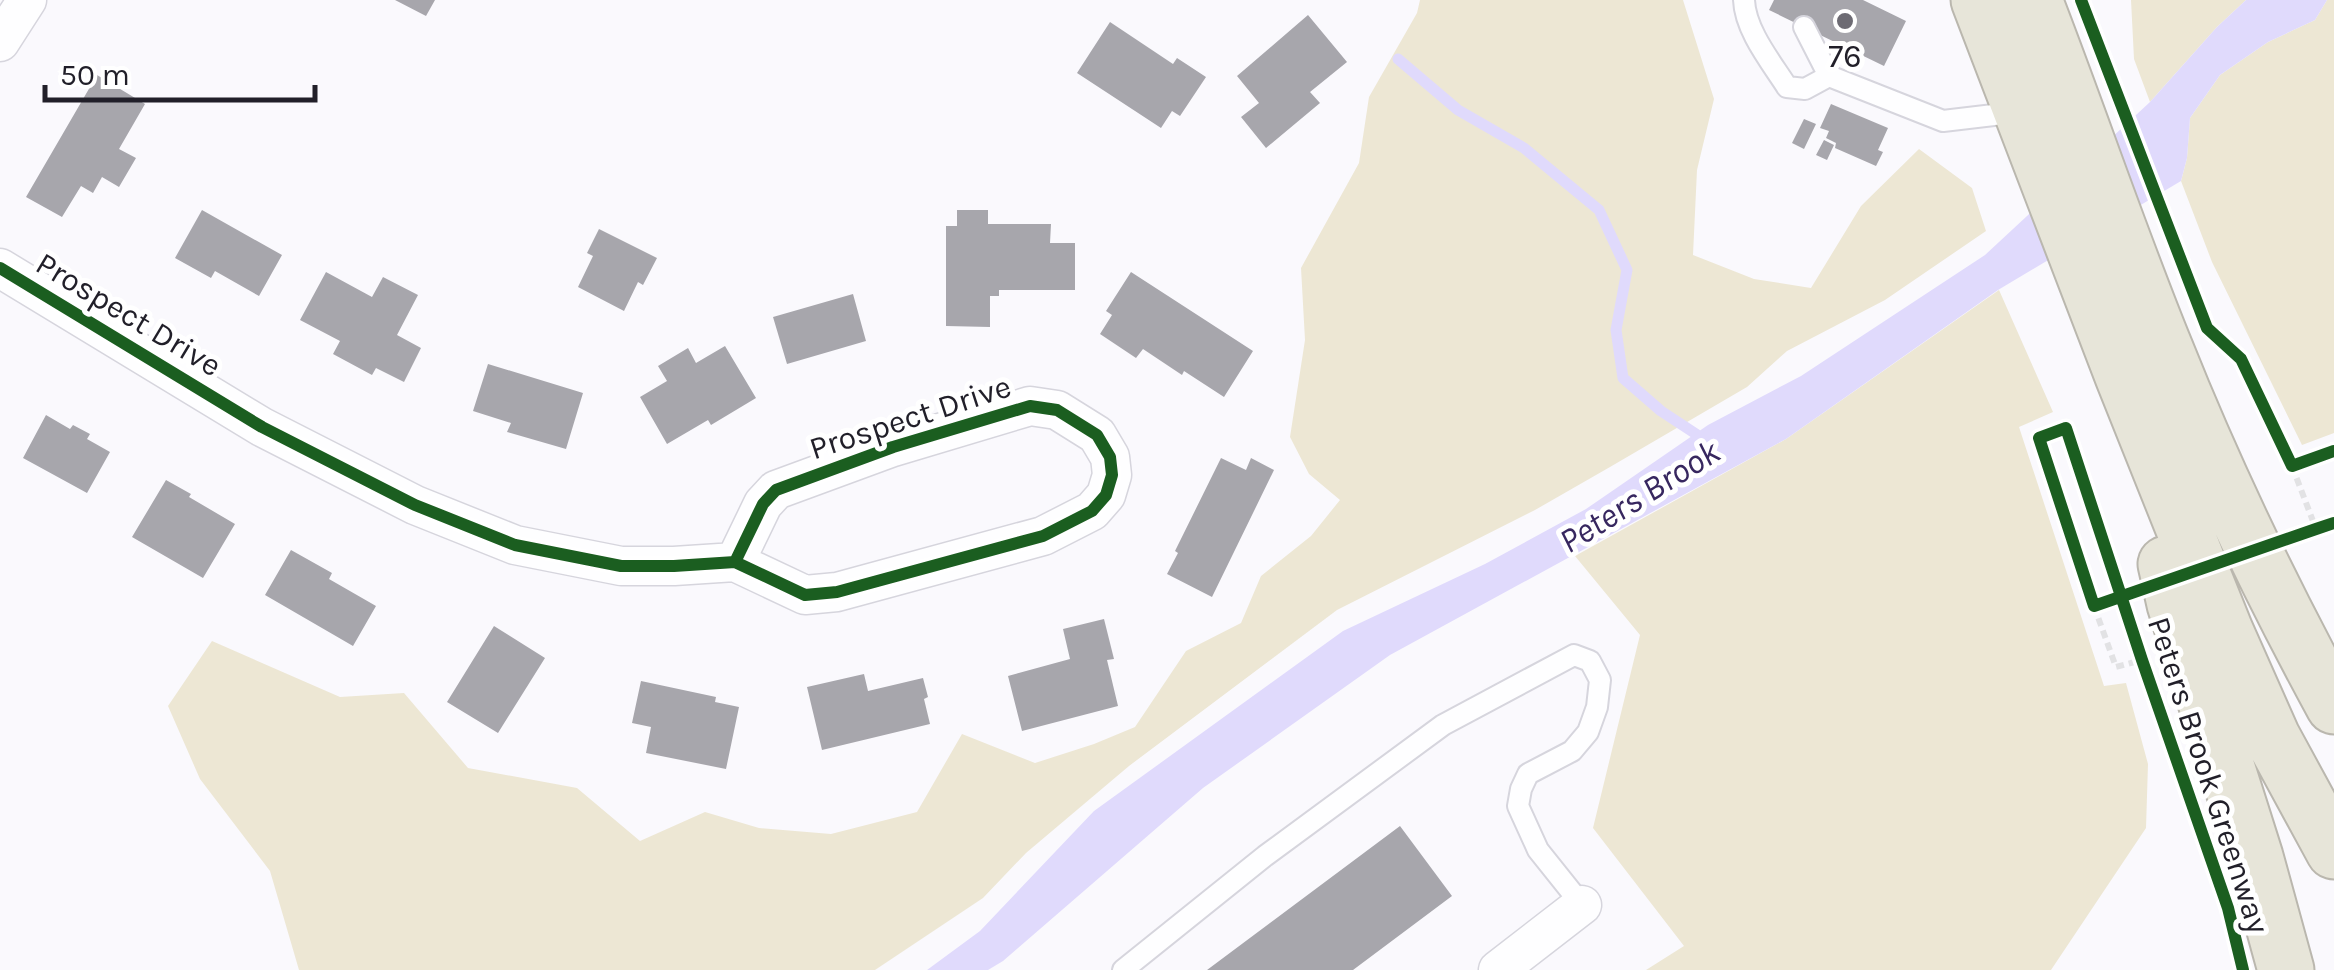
<svg xmlns="http://www.w3.org/2000/svg" width="2334" height="970" font-family="Karla,sans-serif">
<style>
.green{fill:#ede7d4}
.water{fill:#e0dafc}
.lines{fill:none;stroke-linecap:round;stroke-linejoin:round}
.stream{stroke:#e0dafc;stroke-width:11}
.building{fill:#a7a6ac}
.lane-casing{stroke:#d6d5dd;stroke-width:24}
.street-casing{stroke:#d6d5dd;stroke-width:41}
.highway-casing{stroke:#bab7ae;stroke-width:59}
.path{stroke:#e2e2e4;stroke-width:6;stroke-dasharray:8 5;stroke-linecap:butt}
.lane{stroke:#fefeff;stroke-width:20}
.street{stroke:#fefeff;stroke-width:38}
.highway{stroke:#e7e5d9;stroke-width:55}
.cycleway-casing{stroke:#fff;stroke-width:19}
.cycleway{stroke:#1b5e20;stroke-width:12}
.poi-dot{fill:#6d6b73;stroke:#fff;stroke-width:4}
.labels{text-anchor:middle;stroke-width:10;stroke-linejoin:round;paint-order:stroke}
.poi-label{font-size:32px;fill:#211f29;stroke:#fff}
.street-label{font-size:32px;fill:#211f29;stroke:#fff}
.water-label{font-size:35px;font-style:italic;fill:#37275f;stroke:#fff}
</style>
<rect width="100%" height="100%" fill="#faf9fd"/>
<path class="green" d="M1420 0H1683L1714 99 1697 170 1693 255 1754 279 1811 288 1861 206 1919 149 1972 188 1986 231 1885 300 1787 351 1747 387 1610 467 1535 510 1337 610 1129 766 1026 853 983 898 875 970H299L270 871 200 779 168 706 212 641 340 697 404 693 468 768 577 788 640 841 705 812 759 828 831 834 917 812 962 734 1035 763 1094 744 1135 727 1186 651 1241 623 1261 576 1311 536 1340 500 1309 474 1290 437 1305 340 1301 268 1359 163 1369 97 1417 13Z
M2131 0H2246L2217 27 2150 102 2134 59Z
M2327 0H2334V433L2302 445 2212 262 2181 181 2187 158 2190 118 2220 75 2268 42 2315 20Z
M1999 290 2053 412 2019 427 2104 686 2126 683 2148 764 2146 828 2051 970H1646L1684 946 1593 828 1640 635 1575 556 1786 439Z"/>
<path class="water" d="M2246 0H2327L2315 20 2268 42 2220 75 2190 118 2187 158 2181 181 1998 290 1786 439 1390 655 1203 788 1003 961 988 970H927L980 931 1094 811 1343 631 1485 564 1586 509 1708 425 1801 376 1985 255 2150 102 2217 27Z"/>
<g class="lines">
<path class="stream" d="M1398 59 1458 110 1524 148 1599 210 1627 270 1616 330 1623 378 1661 411 1696 434 1700 444"/>
</g>
<path class="building" d="M395 0H435L426 16Z
M1774 0H1863L1906 21 1884 66 1769 10Z
M1308 15 1347 62 1310 92 1320 103 1266 148 1241 117 1259 103 1237 76Z
M1110 22 1173 64 1177 58 1206 77 1180 116 1172 111 1161 128 1077 73Z
M97 75 145 104 119 149 136 158 119 187 102 177 93 193 81 186 62 217 26 197Z
M1831 104 1888 128 1878 150 1883 152 1876 166 1835 148 1836 143 1826 138 1829 131 1820 128Z
M1804 119 1816 124 1804 149 1792 143Z
M1824 140 1834 145 1827 160 1816 155Z
M202 210 282 255 259 296 215 271 211 278 175 258Z
M957 210H988V224H1051L1050 243H1075V290H999V296H990V327L946 326V226H957Z
M599 229 657 258 643 285 638 282 624 311 578 287 593 256 587 253Z
M326 272 372 297 383 277 418 295 397 335 421 348 404 382 376 368 372 375 333 354 340 341 300 320Z
M1131 272 1253 351 1224 397 1184 371 1182 375 1143 349 1136 358 1100 334 1112 315 1106 311Z
M853 294 866 341 787 364 773 317Z
M725 346 756 398 711 425 708 420 667 444 640 397 667 381 658 366 688 348 696 363Z
M488 364 583 393 566 449 507 432 511 423 473 411Z
M46 415 70 429 73 425 90 434 87 439 110 452 87 493 23 458Z
M1221 458 1246 470 1251 458 1274 470 1212 597 1167 574 1178 553 1175 551Z
M166 480 191 494 189 497 235 524 203 578 132 537Z
M291 550 332 573 329 579 376 606 353 646 265 595Z
M1104 619 1114 659 1107 660 1118 706 1022 731 1008 676 1070 659 1063 629Z
M494 626 545 658 498 733 447 702Z
M864 674 868 691 923 678 928 697 924 699 930 724 822 750 807 687Z
M641 681 716 697 715 702 739 707 726 769 646 753 651 727 632 723Z
M1400 826 1452 896 1353 970H1207Z"/>
<g class="lines">
<g class="lane-casing">
<path id="lane" d="M1744 0C1745 30 1771 62 1787 87L1805 89 1829 76
M1804 27 1829 76 1943 121 2019 112
M1123 970 1265 856 1443 725 1574 655 1590 661 1600 680 1597 707 1588 732 1572 751 1528 774 1521 789 1518 806 1538 850 1582 905"/>
</g>
<g class="street-casing">
<path id="street" d="M0 42 27 0
M0 268 262 427 415 505 515 545 621 566H674L735 562 805 595 837 592 1043 536 1092 511 1106 495 1112 475 1110 457 1097 435 1057 410 1030 406 893 447 776 490 763 504 735 562
M1498 970 1582 905"/>
</g>
<g class="highway-casing">
<path id="highway" d="M1979 0 2123 376 2225 631 2272 737 2334 851
M2034 0C2079 116 2118 234 2165 349 2214 472 2271 590 2334 706
M2166 564 2175 604 2255 857 2286 970"/>
</g>
<path class="path" d="M2292 466 2316 529
M2094 606 2116 667 2142 660"/>
<use href="#lane" class="lane"/>
<use href="#street" class="street"/>
<use href="#highway" class="highway"/>
<g class="cycleway-casing">
<path id="cycleway" d="M2081 0 2207 328 2241 359 2292 466 2334 451
M0 268 262 427 415 505 515 545 621 566H674L735 562 805 595 837 592 1043 536 1092 511 1106 495 1112 475 1110 457 1097 435 1057 410 1030 406 893 447 776 490 763 504 735 562
M2243 970 2228 908 2142 660 2066 428 2039 438 2094 606 2316 529 2334 523"/>
</g>
<use href="#cycleway" class="cycleway"/>
</g>
<circle class="poi-dot" cx="1845" cy="21" r="10"/>
<g class="labels">
<g class="poi-label">
<text x="1845" y="67">76</text>
</g>
<g class="street-label">
<text transform="translate(129 314) rotate(31)" y="11">Prospect Drive</text>
<text transform="translate(910 417) rotate(-18)" y="11">Prospect Drive</text>
<text transform="translate(2209 775) rotate(72)" y="11">Peters Brook Greenway</text>
</g>
<g class="water-label">
<text transform="translate(1639 496) rotate(-32)" y="12">Peters Brook</text>
</g>
</g>
<path d="M45 85v15h270v-15" fill="none" stroke="#211f29" stroke-width="5"/>
<text x="60" y="85" font-size="30" fill="#211f29" stroke="#ffffff" stroke-width="8" paint-order="stroke">50 m</text>
</svg>
